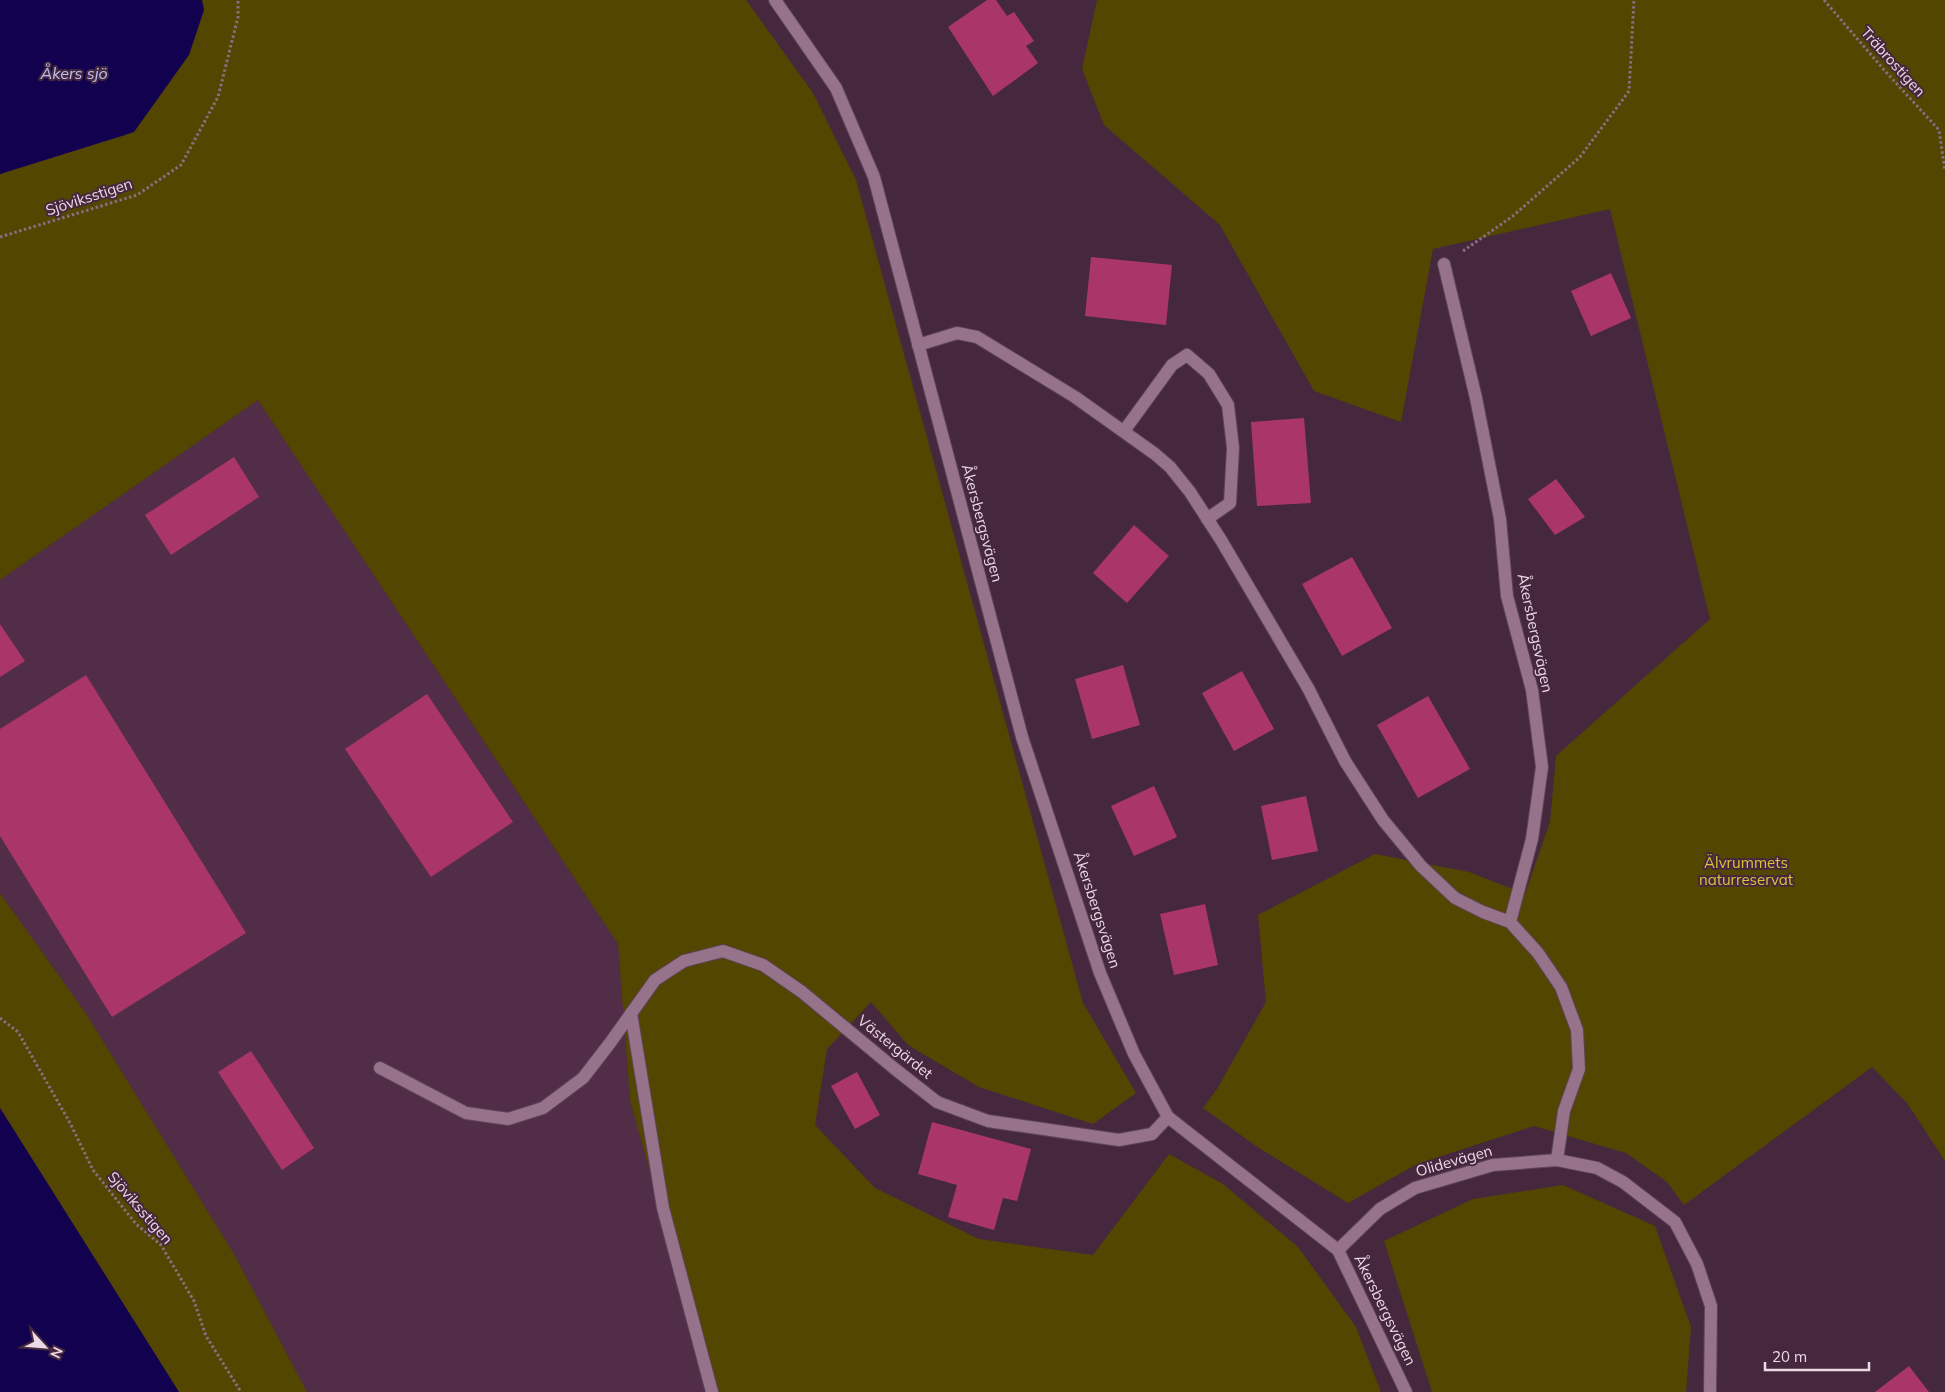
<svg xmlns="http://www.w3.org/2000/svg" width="1945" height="1392" font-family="Mulish,sans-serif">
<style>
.built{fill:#522d48}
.green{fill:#534601}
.water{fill:#12014f}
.building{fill:#aa3669}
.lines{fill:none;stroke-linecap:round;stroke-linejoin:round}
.minor-casing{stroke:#5d4457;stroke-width:14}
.path{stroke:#886e81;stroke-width:3;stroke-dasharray:2.5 2.5;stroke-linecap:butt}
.minor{stroke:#96728b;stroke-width:12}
.labels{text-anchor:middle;stroke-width:4;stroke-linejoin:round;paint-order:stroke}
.street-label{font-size:15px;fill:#ecd9e6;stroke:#46283e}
.park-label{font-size:15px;fill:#ddc23a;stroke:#46283e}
.water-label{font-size:16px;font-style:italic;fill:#bac3f8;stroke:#46283e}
</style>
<rect width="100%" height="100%" fill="#46283e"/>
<path class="built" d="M258 400 618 944 630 1100 711 1392H307L234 1254 85 1012 0 893V580Z"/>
<path class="green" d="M202 0H746L813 93 856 180 1083 1003 1136 1093 1093 1124 979 1087 908 1045 871 1002 827 1049 815 1125 875 1188 979 1239 1093 1255 1169 1154 1223 1184 1298 1247 1356 1327 1381 1392H711L630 1100 618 944 258 400 0 580V174L126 135 204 10Z
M1097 0H1945V1161L1907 1103 1872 1067 1684 1205 1667 1182 1626 1153 1534 1126 1417 1164 1348 1203 1259 1148 1203 1108 1217 1089 1266 1002 1258 915 1375 854 1469 872 1525 894 1550 822 1556 756 1710 619 1610 209 1433 249 1401 422 1314 391 1220 225 1104 125 1082 69Z
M0 893 85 1012 234 1254 307 1392H179L0 1108Z
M1563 1185 1655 1226 1691 1327 1686 1392H1432L1384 1241 1473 1199Z"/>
<path class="water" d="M0 0H202L204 10 189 55 134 132 0 174Z
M0 1108 179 1392H0Z"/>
<path class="building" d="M987 0H996L1007 16 1014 12 1034 41 1026 46 1038 63 993 96 948 27Z
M1091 257 1172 265 1166 325 1085 316Z
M1611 273 1631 318 1591 336 1571 291Z
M1304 418 1311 503 1257 506 1251 422Z
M234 457 259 497 171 555 145 515Z
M1556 479 1585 517 1555 535 1528 499Z
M1134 525 1169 556 1127 603 1093 573Z
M1352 557 1392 628 1342 656 1302 584Z
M0 624 25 661 0 677Z
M1123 665 1140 725 1092 739 1075 679Z
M1242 671 1274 729 1234 751 1202 693Z
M86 675 246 933 112 1017 0 836V729Z
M427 694 513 822 431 877 345 749Z
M1428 696 1470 769 1418 798 1377 725Z
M1154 786 1177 837 1134 856 1111 806Z
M1306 796 1318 851 1272 860 1261 806Z
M1205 904 1218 965 1174 975 1160 914Z
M251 1051 314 1148 282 1170 218 1072Z
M857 1072 880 1115 855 1129 831 1086Z
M932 1122 1031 1149 1017 1201 1003 1198 994 1230 948 1217 957 1185 918 1174Z
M1909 1366 1929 1392H1875Z"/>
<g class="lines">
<g class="minor-casing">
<path id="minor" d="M775 0 836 88 874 177 1022 737 1100 973 1134 1054 1168 1117 1338 1250 1406 1392
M1444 264 1476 398 1500 519 1507 596 1532 690 1542 767 1532 839 1510 922 1538 953 1561 987 1577 1030 1579 1069 1564 1111 1557 1160
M918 345 957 333 977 337 1075 397 1155 454 1170 467 1190 492 1221 540 1308 688 1345 761 1383 820 1421 866 1455 898 1483 912 1510 922
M1124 431 1172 365 1187 355 1209 374 1228 405 1233 448 1230 503 1207 519
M631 1013 663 1208 712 1392
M380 1068 466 1113 508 1119 543 1108 583 1078 610 1043 655 980 684 961 723 951 763 965 802 992 895 1069 937 1102 988 1121 1119 1140 1152 1134 1168 1117
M1338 1250 1380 1209 1415 1188 1493 1165 1557 1160 1597 1168 1623 1182 1675 1222 1697 1264 1711 1306 1710 1392"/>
</g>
<path class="path" d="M1824 0 1885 71 1939 130 1945 171
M0 237 137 195 181 165 218 97 238 17V0
M1463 251 1513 216 1580 157 1629 91 1634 0
M0 1018 18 1032 70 1123 93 1170 136 1224 161 1245 194 1301 206 1336 241 1392"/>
<use href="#minor" class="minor"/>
</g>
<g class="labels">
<g class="street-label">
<text transform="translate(1893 62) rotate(48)" y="5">Träbrostigen</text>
<text transform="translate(89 197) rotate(-18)" y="5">Sjöviksstigen</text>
<text transform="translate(982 523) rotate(75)" y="5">Åkersbergsvägen</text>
<text transform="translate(1535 633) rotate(78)" y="5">Åkersbergsvägen</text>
<text transform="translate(1097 910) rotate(72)" y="5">Åkersbergsvägen</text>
<text transform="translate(895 1047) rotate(39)" y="5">Västergärdet</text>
<text transform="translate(1454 1161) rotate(-16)" y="5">Olidevägen</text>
<text transform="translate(140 1208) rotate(49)" y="5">Sjöviksstigen</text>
<text transform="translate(1385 1310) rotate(64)" y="5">Åkersbergsvägen</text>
</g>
<g class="park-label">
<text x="1746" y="868">Älvrummets<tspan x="1746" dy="17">naturreservat</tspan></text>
</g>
<g class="water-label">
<text x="74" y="79">Åkers sjö</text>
</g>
</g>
<g transform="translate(45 1347) rotate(116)" stroke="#46283e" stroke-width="4" paint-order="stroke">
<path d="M0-4L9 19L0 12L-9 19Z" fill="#ecd9e6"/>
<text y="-8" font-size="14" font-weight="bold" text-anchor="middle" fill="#ecd9e6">N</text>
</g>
<path d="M1765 1362v8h104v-8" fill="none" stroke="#ecd9e6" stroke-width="2.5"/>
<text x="1772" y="1362" font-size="15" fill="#ecd9e6" stroke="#46283e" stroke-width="4" paint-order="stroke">20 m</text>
</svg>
